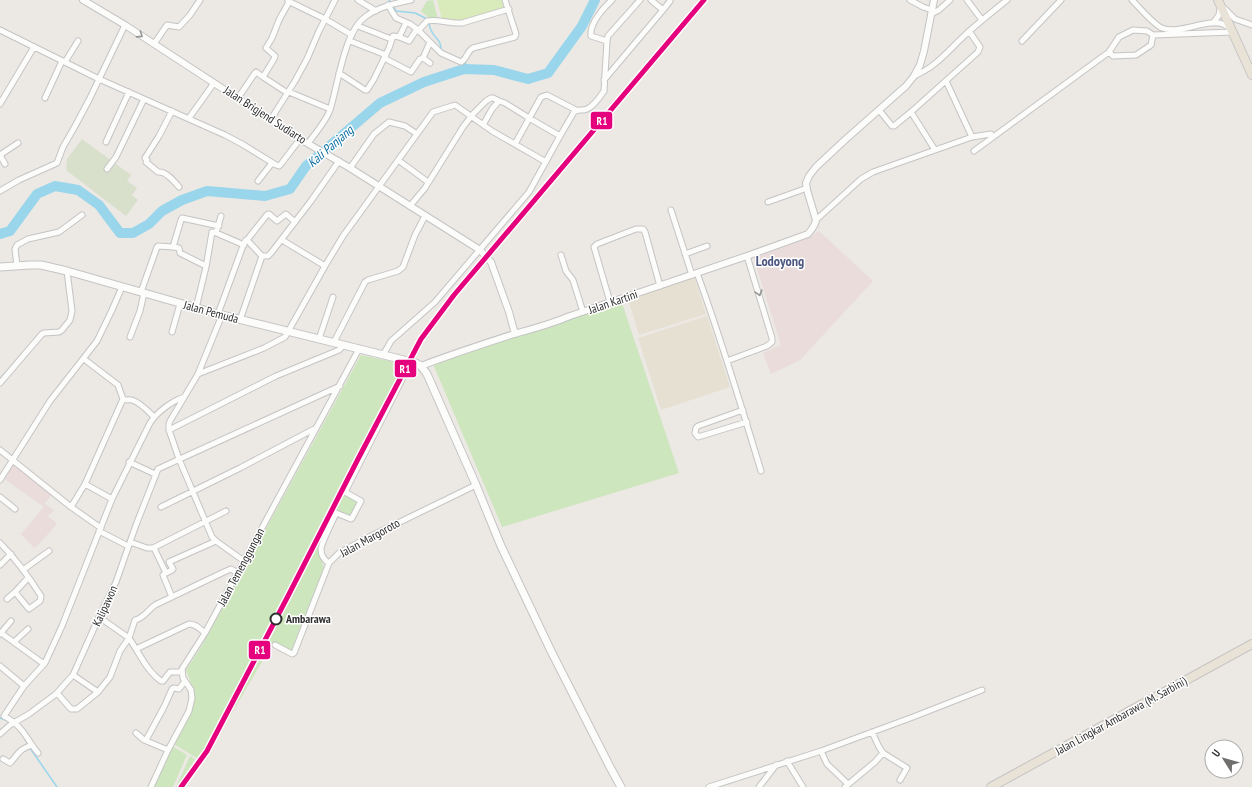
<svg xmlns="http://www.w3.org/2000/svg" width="1252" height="787" font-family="'PT Sans Narrow',sans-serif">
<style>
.education{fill:#e6e0d3}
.medical{fill:#e9dcdb}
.green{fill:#cee6be}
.cemetery{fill:#d8e0cc}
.pitch{fill:#d9eabb}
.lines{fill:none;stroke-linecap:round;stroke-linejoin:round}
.stream{stroke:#99d6ec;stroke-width:1.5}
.river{stroke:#99d6ec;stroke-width:10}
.minor-casing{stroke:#c5c4c5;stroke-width:7}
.tertiary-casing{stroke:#c5c4c5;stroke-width:8}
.secondary-casing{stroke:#c5c4c5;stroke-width:9}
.trunk-casing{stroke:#c6c5c4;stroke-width:10}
.minor{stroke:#fcfcfb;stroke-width:5}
.tertiary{stroke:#fcfcfb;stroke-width:6}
.secondary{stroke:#fcfcfb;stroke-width:7}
.trunk{stroke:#e9e2d6;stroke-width:8}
.rail-1-casing{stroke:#fff;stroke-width:8}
.rail-1{stroke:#e5007d;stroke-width:5}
.oneway{stroke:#959594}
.stop-dot{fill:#fff;stroke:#2e2e2e;stroke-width:2}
.labels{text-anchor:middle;stroke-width:3;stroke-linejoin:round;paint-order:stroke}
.street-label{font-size:12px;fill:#2e2e2e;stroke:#fff}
.stop-label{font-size:12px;font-weight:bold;fill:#2e2e2e;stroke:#fff;text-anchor:start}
.water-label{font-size:13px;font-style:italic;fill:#0d6fa3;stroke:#fff}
.quarter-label{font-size:14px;font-weight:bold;fill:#4d5680;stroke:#fff}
.line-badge{stroke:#fff;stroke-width:1.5}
.badge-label{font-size:11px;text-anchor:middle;font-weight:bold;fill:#fff}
</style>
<rect width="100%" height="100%" fill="#ece8e4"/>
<path class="education" d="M694 276 706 314 639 335 628 299Z
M707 316 730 387 661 410 638 338Z"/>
<path class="medical" d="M819 231 873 281 800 360 771 374 763 353 781 345 753 256 811 237Z
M12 464 52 494 45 504 54 510 48 516 57 524 39 544 34 548 21 534 44 507 3 478Z"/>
<path class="green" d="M433 0 438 19 429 18 421 11 427 1Z
M621 300 679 473 502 527 433 364Z
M361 355 408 365 343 492 360 501 351 518 335 511 318 549 324 568 291 651 273 643 203 762 174 744 194 705V692L186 670 201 647Z
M172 746 187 755 173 787H153Z
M190 756 195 759 181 785 180 787H176Z"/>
<path class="cemetery" d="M82 139 131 175 127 181 137 188 132 195 138 200 126 216 66 170 67 159Z"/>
<path class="pitch" d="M437 0H502L506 9 457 21 442 20Z"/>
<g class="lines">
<path class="stream" d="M389 0 396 11 415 13 427 19
M429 22C429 26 430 29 432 32 436 40 441 39 441 50
M463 62 469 66 472 69
M0 718 8 721
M22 734 28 744
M30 748 57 787"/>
<path class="river" d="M0 234 10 231 37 194 55 186 78 190 99 205 120 233H133L149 224 162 211 182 200 207 191 265 196 290 189 306 166 380 103 424 82 464 69 494 70 528 79 548 73 582 26 595 0"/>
<g class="minor-casing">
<path id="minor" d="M358 0 376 11
M910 0 923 7 932 10
M967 0 982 20
M1132 0C1139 7 1154 25 1162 28 1182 36 1214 13 1229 28
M288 1 325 19 352 35
M388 5 396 18 410 24 417 29 441 53 461 62C467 59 467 51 473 48L515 37 516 34 505 0
M1225 9 1235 19 1252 25
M663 10 670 1
M931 14 939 10 950 0
M1213 23 1219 15 1220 8
M358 26 391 39
M0 30 99 79 225 135 242 144 276 165 279 166 281 164 300 139
M418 31 427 21C438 19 450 24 462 23L509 9
M1153 35 1233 32
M399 37 409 41 417 29
M350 41 386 55
M607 41 591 36C589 24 604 7 612 0
M1022 41 1061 0
M154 44 167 25 179 27 190 15 200 0
M384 58 411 72 420 59 423 58 430 63
M423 58 430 42
M65 62 78 41
M339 73 365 90H367L374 79 389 48 393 36 399 37 406 23
M914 76C936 67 948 51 964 36 978 23 992 12 1007 0
M263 77 286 92H289L330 109
M604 80 663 10 651 0
M946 81 972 137
M45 98 62 61
M238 98 255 73 256 72 263 77 274 59 275 56 266 48 272 38 279 20 289 2
M0 104 34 47
M879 110 892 126H894L911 112 978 52 980 47 969 31
M172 111 159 136 145 158 147 160 146 162 158 172C166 171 174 181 179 187
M911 112 935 150
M189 118 214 83
M271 119 295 81 307 59 319 31 335 0
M560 136 574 112C578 109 583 111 587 109 594 106 600 97 604 91L607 41 608 36 640 0
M106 142 129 92
M308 143C315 134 326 121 330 110 338 85 344 32 365 17 378 7 396 3 411 0
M515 144 541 97 547 95 576 110
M974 151 1109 52 1119 37 1133 30 1147 31 1153 35 1151 45 1136 55 1113 56 1109 52
M0 155 18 143
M0 155 5 164
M398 160 428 182
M350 168 374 134 389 122 405 126 417 134
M107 169 116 157 144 99
M258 181 272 163
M0 191 19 180 57 163 63 147 74 128 89 100 125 25
M768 202 807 188
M410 206 425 188 463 127 473 114 486 101 491 98H493L499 101
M671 210 692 275
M816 220 861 179 873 172 972 137 991 134
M216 233 221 216
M247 240 262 256H268L271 253 311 201 339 161
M282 240 325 266
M685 254 707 246
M561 255 566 271 573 280 583 312
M17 266 15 249 17 245 28 239 59 232 82 215
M206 266 180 253 179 248 173 247 181 220 182 218 219 226
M697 273C721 338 741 405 761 471
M141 292 157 247 158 246 173 247
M610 302 594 247 597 244 636 229H643L645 232 660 286
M196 308 206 267 212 232H214L244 245
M218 314 244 243 246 240H247L266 216 268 214H269L277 221 286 214 295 222
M222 315 198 374 170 421 169 424V430L179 459 212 537 216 541 244 561
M240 320 262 256
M172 332 180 304
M130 337 140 311 144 293
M319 339 333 297
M334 342 365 282 368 280 398 271 403 267 415 235 425 216
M383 355 391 341 435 302 529 192 560 136 529 118 505 103 499 101 492 109 483 125
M727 361 767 346 772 342V338L747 256
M198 374 264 348 285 337 325 266 343 236 433 112 452 106 455 105 492 131 546 162
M0 383 42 334 44 333 59 332 62 330 70 320 72 311 67 271
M123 399C126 401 129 399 132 400 141 403 148 411 154 417
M743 410 698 426 696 428 695 433 698 437 747 422
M169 430 276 376 339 350 344 345
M0 450 71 507 101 528
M129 462 155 474
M0 480 50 401 97 341 112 310 122 287
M85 484 112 499
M0 497 15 509
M71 507 85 484 123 399 118 385 84 359
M161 507 240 468 314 429
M99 531 128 546
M130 542 147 548H153L226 511
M0 543C16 559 29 577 41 596L40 601 29 609 15 592 28 578
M154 548 166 573 172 570 173 569 169 562 171 561 216 541
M329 563C324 560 321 556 321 549 322 541 333 521 336 513L351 519 352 518 361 501 345 492 411 362
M0 565 11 554
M23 570 49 551
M166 573 163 575 172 597
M7 599 15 592
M99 617 129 638 136 649 189 624C196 624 200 629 205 633
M1 633 44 664
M0 634 11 621
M14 642 28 629
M275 645 292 654 294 653 329 563 339 553 365 539 476 485
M136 649C143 661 150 673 161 681H163L170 672H182
M0 666 24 686
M73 675 98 692
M57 693 71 709H77L98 692 110 677 120 651 129 638 135 620C143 619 148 610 155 605L224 572 231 569 238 573
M136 733 144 740 168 750
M0 734 10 725 29 714 56 694 73 675 99 617 116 582 136 525 158 469 340 386
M146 740 164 707 172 689 174 688 179 689 185 681
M821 751 827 764 848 784
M38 753C25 737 24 727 4 716L24 686 45 663 62 626 112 499 150 423C157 412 172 401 184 397
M883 753 907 768 900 780
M3 759 10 763C20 752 18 750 32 745
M787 761 803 787
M151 787 168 750 189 711 192 698 191 690 183 678 182 669 205 633 359 349
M709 787 821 751 913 717 982 690
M759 787 776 765
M845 787 875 762 883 753 879 747 872 732"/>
</g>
<g class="tertiary-casing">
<path id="tertiary" d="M83 0 125 25 300 139 350 168 480 250 491 262 509 312 515 334
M421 366C452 354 483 344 514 334 533 329 551 324 570 316L747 256 808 234C812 229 815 226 816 220L807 190 806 183 809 176 816 167 846 139 906 86 914 76 920 65 924 51 934 0"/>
</g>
<g class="secondary-casing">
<path id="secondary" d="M0 267 30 265H41L67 271 218 314 416 363 421 366 427 374 476 485 501 546 551 651 610 767 621 787"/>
</g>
<g class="trunk-casing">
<path id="trunk" d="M1218 0 1252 75
M991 787 1252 644"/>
</g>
<use href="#minor" class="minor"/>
<use href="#tertiary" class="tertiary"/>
<use href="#secondary" class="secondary"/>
<use href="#trunk" class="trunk"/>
<g class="rail-1-casing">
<path id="rail-1" d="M181 787 207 751 288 596 358 459 421 339 454 295 704 0"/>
</g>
<use href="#rail-1" class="rail-1"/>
</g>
<defs><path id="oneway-chevron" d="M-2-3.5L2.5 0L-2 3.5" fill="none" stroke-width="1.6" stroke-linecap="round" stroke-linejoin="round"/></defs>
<g class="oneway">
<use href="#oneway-chevron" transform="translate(140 35) rotate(33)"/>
<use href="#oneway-chevron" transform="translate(759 293) rotate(74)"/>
</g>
<circle class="stop-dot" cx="276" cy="619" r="5.5"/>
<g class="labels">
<g class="street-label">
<text transform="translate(265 115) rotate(33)" y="4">Jalan Brigjend Sudiarto</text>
<text transform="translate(613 302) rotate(-19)" y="4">Jalan Kartini</text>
<text transform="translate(211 312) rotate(15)" y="4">Jalan Pemuda</text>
<text transform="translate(370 538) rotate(-29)" y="4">Jalan Margoroto</text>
<text transform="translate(241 567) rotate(-62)" y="4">Jalan Temenggungan</text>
<text transform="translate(105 606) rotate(-65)" y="4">Kalipawon</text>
<text transform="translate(1121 716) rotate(-29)" y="4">Jalan Lingkar Ambarawa (M. Sarbini)</text>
</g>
<g class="stop-label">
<text x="286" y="623">Ambarawa</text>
</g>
<g class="water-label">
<text transform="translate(330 146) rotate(-41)" y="5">Kali Panjang</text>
</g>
<g class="quarter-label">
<text x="780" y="266">Lodoyong</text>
</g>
</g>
<g class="line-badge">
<rect x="590" y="111" width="23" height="19" rx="4" fill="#e5007d"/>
<rect x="394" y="359" width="23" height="19" rx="4" fill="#e5007d"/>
<rect x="248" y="640" width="23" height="20" rx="4" fill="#e5007d"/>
</g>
<g class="badge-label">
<text x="602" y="125">R1</text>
<text x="405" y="373">R1</text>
<text x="260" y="654">R1</text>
</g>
<g transform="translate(1224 759) rotate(307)"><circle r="19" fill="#ffffff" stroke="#ababab"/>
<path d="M0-3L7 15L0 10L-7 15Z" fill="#706f6e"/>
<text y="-6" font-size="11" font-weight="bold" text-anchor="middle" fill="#2e2e2e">U</text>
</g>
</svg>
